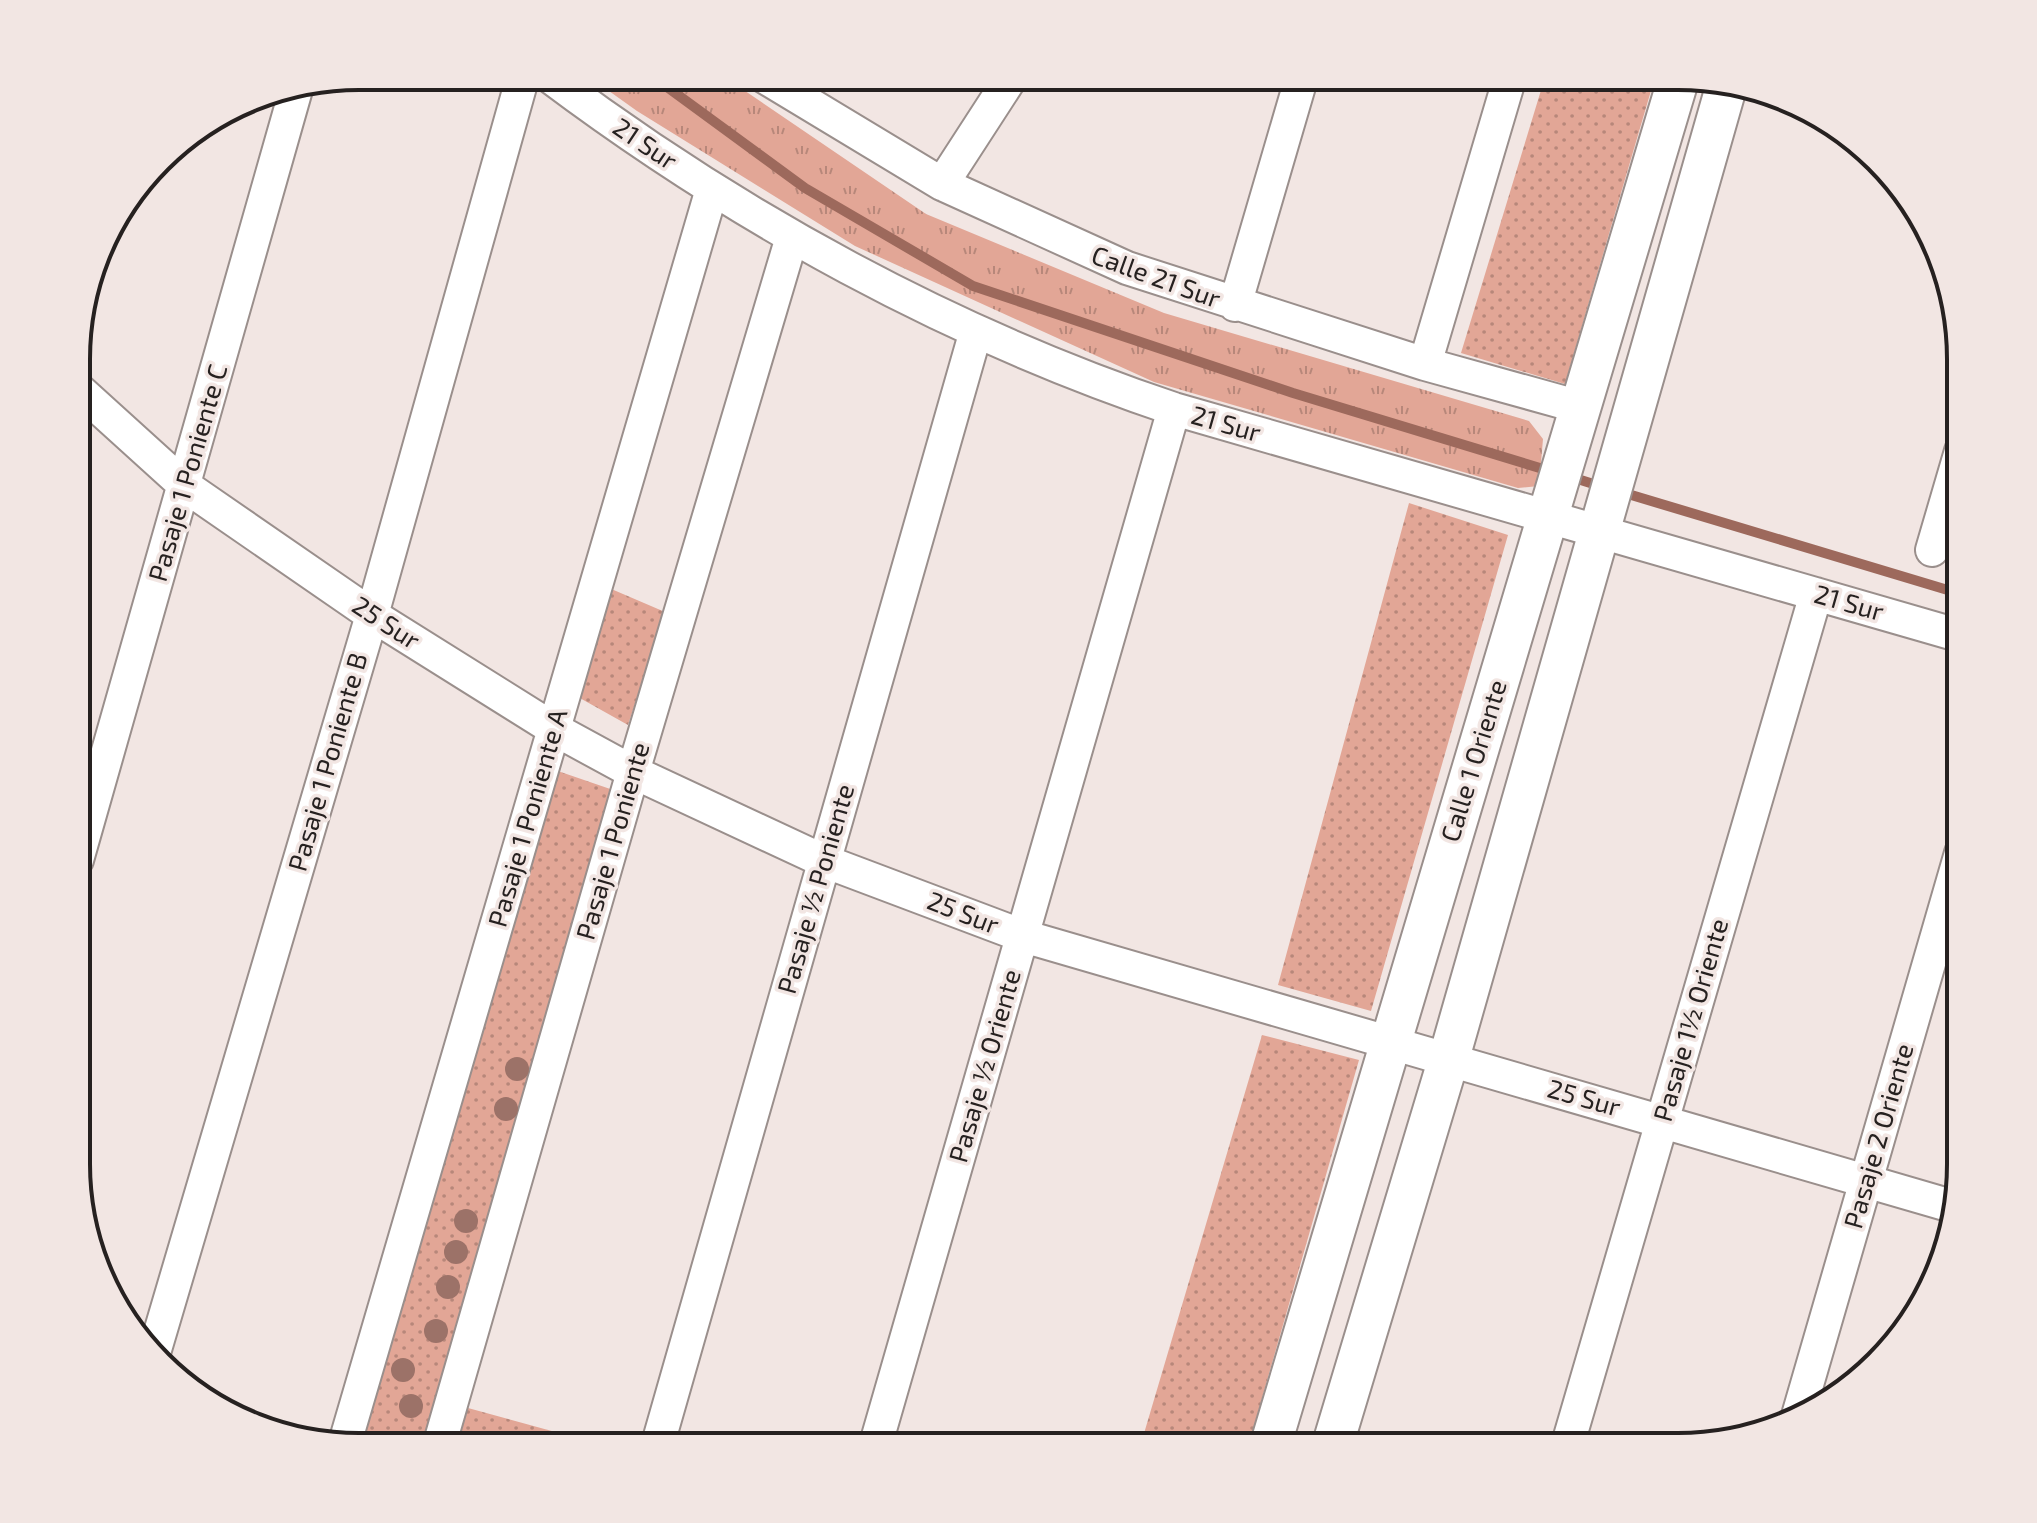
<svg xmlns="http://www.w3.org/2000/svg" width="2037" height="1523" font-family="'Exo 2',sans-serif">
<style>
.grass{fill:url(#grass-tufts)}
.park{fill:url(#park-dots)}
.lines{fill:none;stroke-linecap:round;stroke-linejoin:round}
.stream{stroke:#9d695c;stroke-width:10}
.minor-casing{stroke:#9a8f8c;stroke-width:36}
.tertiary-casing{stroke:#9a8f8c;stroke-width:44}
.minor{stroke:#fff;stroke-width:32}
.tertiary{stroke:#fff;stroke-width:40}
.tree{fill:#9c7268}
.labels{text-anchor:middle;stroke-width:7;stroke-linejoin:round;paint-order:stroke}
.street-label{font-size:26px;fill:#262120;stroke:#f2e6e3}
.rim{fill:none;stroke:#262120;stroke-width:4}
</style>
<defs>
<pattern id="grass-tufts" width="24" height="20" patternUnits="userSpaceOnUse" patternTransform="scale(2)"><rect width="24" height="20" fill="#e2a696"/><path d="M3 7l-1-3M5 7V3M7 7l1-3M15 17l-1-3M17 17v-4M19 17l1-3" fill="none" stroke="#b7877a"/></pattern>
<pattern id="park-dots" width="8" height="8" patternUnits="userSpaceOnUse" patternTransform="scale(2)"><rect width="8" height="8" fill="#e2a696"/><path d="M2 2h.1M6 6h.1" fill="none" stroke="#b7877a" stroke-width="1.8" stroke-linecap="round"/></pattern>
</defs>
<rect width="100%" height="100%" fill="#f2e6e3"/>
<path class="grass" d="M588 76H723L926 214 1164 313 1529 421 1543 439 1539 486 1518 488 1154 382 855 246 637 111Z"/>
<path class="park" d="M1545 77H1655L1565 384 1461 353Z
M1409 503 1508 535 1371 1011 1278 985Z
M609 588 665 612 628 725 578 697Z
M552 769 619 792 432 1446H357Z
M1262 1035 1359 1060 1248 1447H1140Z
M468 1408 610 1447 457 1446Z"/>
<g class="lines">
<path class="stream" d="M652 76 805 188 973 286 1293 393 1553 472
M1568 476 1603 487
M1618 491 1961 594"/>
<g class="minor-casing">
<path id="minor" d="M549 76C738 218 950 334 1174 409L1961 636
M763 76 942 184 1127 268 1425 364 1580 407
M942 184 1012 76
M1235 305 1302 76
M1425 364 1510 77
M78 389 185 486 372 615 554 729 633 772 824 861 1023 936 1955 1207
M1932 550 1961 451
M77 860 297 86
M154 1353 372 615 523 76
M1797 1419 1961 853
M344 1446 712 189
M439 1446 633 772 792 237
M657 1447 976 331
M875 1447 1174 409
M1567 1447 1816 594"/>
</g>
<g class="tertiary-casing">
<path id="tertiary" d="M1270 1447 1679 77
M1332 1447 1449 1058 1727 84"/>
</g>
<use href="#minor" class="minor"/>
<use href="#tertiary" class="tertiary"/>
</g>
<g class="tree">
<circle cx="517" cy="1069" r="12"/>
<circle cx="506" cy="1109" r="12"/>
<circle cx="466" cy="1221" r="12"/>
<circle cx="456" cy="1252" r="12"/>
<circle cx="448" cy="1287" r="12"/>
<circle cx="436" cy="1331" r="12"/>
<circle cx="403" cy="1370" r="12"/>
<circle cx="411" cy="1406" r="12"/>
</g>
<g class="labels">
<g class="street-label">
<text transform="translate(645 144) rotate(34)" y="9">21 Sur</text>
<text transform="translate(1156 277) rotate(20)" y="9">Calle 21 Sur</text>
<text transform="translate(1226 424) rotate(16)" y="9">21 Sur</text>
<text transform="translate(188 473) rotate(-74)" y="9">Pasaje 1 Poniente C</text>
<text transform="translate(1849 603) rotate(16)" y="9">21 Sur</text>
<text transform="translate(386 623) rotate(33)" y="9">25 Sur</text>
<text transform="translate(1474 761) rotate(-73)" y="9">Calle 1 Oriente</text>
<text transform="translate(328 762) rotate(-74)" y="9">Pasaje 1 Poniente B</text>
<text transform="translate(528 818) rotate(-74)" y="9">Pasaje 1 Poniente A</text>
<text transform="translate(613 841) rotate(-74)" y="9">Pasaje 1 Poniente</text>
<text transform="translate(816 889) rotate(-74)" y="9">Pasaje ½ Poniente</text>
<text transform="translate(963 913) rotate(21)" y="9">25 Sur</text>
<text transform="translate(1691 1020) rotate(-74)" y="9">Pasaje 1½ Oriente</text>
<text transform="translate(985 1066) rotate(-74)" y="9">Pasaje ½ Oriente</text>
<text transform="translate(1584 1098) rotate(16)" y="9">25 Sur</text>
<text transform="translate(1879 1136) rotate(-74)" y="9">Pasaje 2 Oriente</text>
</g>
</g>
<path d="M0 0H2037V1523H0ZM359 90H1678A269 269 0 0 1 1947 359V1164A269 269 0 0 1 1678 1433H359A269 269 0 0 1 90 1164V359A269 269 0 0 1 359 90Z" fill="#f2e6e3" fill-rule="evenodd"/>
<path class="rim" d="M359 90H1678A269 269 0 0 1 1947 359V1164A269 269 0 0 1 1678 1433H359A269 269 0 0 1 90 1164V359A269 269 0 0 1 359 90Z"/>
</svg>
